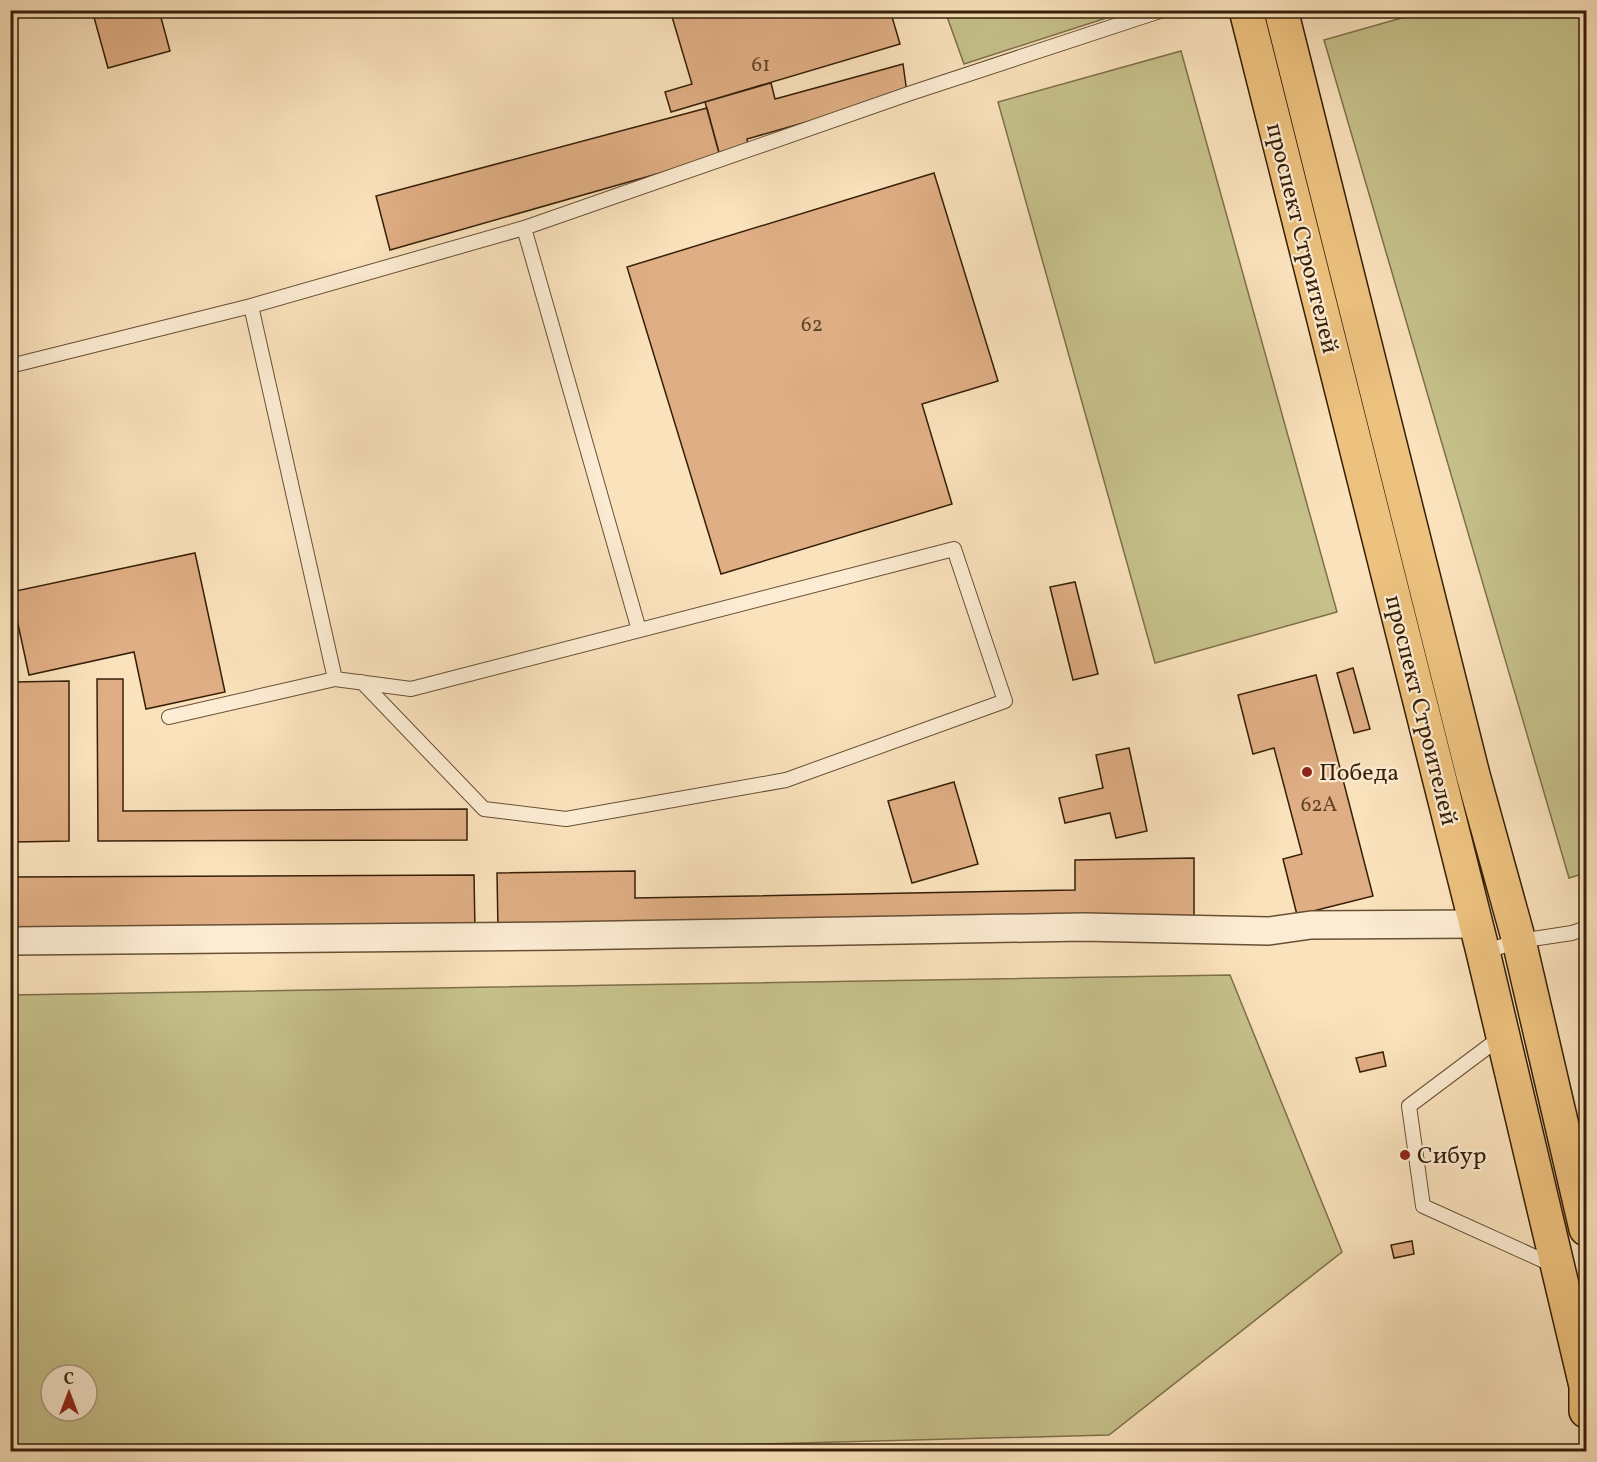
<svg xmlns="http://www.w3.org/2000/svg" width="1597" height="1462" font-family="Vollkorn,serif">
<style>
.green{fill:#c6c18b;stroke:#7e7049;stroke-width:1.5;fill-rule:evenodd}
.building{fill:#e0ae84;stroke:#361f07;stroke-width:1.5}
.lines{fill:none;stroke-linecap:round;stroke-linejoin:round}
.lane-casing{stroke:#675034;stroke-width:16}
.street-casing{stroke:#675034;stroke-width:30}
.primary-casing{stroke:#361f07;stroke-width:36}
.lane{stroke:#fcecd3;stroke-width:14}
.street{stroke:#fcecd3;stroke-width:27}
.primary{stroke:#edc17e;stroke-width:33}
.poi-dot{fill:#8f2418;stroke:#fcecd3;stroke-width:2}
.labels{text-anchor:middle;stroke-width:4.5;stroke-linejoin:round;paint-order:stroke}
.number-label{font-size:21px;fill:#604326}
.street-label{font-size:24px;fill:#361f07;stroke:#fcecd3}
.poi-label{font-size:24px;fill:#361f07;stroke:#fcecd3;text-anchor:start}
</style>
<rect width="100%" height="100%" fill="#fae2bc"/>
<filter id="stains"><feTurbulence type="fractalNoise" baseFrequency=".00333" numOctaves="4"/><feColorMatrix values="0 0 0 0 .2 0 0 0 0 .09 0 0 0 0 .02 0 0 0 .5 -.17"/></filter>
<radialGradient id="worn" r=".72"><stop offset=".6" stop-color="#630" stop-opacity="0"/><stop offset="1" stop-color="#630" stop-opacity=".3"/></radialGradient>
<path class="green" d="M945 11V10L1128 11 964 64Z
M1426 11H1586V873L1569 878 1324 40Z
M1181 51 1337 612 1155 663 998 102Z
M1230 975 1342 1252 1109 1435 485 1451H11V995ZM51 1375H87V1411H51Z"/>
<path class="building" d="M92 10H159L170 51 108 68Z
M670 10H890L900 44 671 112 665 92 692 84Z
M903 64 907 93 747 139 748 145 719 153 705 102 771 83 775 99Z
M707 108 720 156 390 250 376 196Z
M934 173 998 381 922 404 952 504 721 574 627 267Z
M195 553 225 692 146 709 134 652 29 675 11 592Z
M1075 582 1098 674 1073 680 1050 587Z
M1353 668 1370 729 1354 733 1337 673Z
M1316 675 1373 896 1297 915 1283 859 1302 854 1274 748 1253 754 1238 695Z
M97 679H123V811L467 809V840L98 841Z
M69 681V841L14 842V682Z
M1129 748 1147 831 1116 838 1110 813 1065 823 1059 798 1103 788 1096 755Z
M954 782 978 864 912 883 888 801Z
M1194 858V917L498 930 497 873 635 871V898L1075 890V860Z
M474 875 475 932 10 933V877Z
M1383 1052 1386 1066 1360 1072 1356 1058Z
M1412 1241 1414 1254 1394 1258 1391 1245Z"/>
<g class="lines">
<g class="lane-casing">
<path id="lane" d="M524 228 639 630
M251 306 335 679
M10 366 251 306 524 228 911 93 1163 10
M169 717 335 679 411 689 954 549 1005 701 786 780 566 819 484 809 362 682
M1483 952 1519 941 1572 933 1586 928
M1501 1037 1409 1106 1423 1206 1553 1265"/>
</g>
<g class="street-casing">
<path id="street" d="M10 941 559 936 1083 927 1269 931 1311 925 1476 924"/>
</g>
<g class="primary-casing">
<path id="primary" d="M1246 10 1483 952 1586 1386V1411
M1281 10 1473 775 1519 941 1586 1229"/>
</g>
<use href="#lane" class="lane"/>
<use href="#street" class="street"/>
<use href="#primary" class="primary"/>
</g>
<g class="poi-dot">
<circle cx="1307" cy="772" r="6"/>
<circle cx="1405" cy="1155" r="6"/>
</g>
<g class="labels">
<g class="number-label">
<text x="761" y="71">61</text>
<text x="812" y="331">62</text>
<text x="1319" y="811">62А</text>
</g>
<g class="street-label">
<text transform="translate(1303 238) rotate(76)" y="8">проспект Строителей</text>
<text transform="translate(1422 710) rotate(76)" y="8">проспект Строителей</text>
</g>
<g class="poi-label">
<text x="1319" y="780">Победа</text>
<text x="1417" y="1163">Сибур</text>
</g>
</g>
<rect width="1597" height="1462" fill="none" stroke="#fae2bc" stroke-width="36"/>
<rect x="12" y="12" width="1573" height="1438" fill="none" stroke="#361f07" stroke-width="3"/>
<rect x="18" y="18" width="1561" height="1426" fill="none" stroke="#361f07" stroke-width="1.5"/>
<g transform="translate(69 1393)"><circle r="28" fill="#fcecd3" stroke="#ad9a81" stroke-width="1.5"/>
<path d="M0-4.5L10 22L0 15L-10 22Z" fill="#8f2418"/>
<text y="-9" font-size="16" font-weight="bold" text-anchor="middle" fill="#361f07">С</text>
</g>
<rect width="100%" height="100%" filter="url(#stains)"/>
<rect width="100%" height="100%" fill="url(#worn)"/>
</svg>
